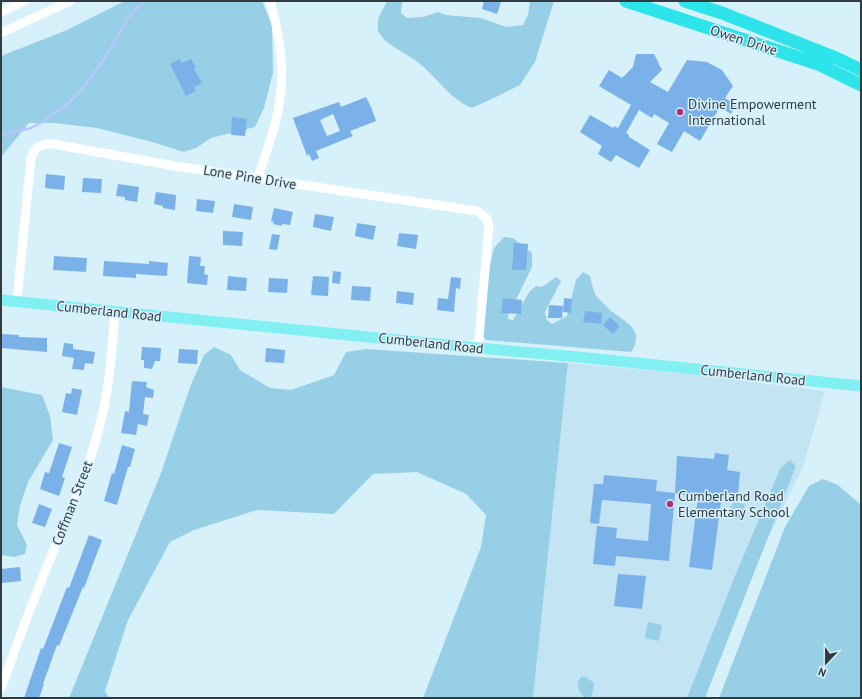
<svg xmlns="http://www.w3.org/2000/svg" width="862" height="699" font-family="'PT Sans',sans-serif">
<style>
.built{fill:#c3e4f2}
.green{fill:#97d0e6}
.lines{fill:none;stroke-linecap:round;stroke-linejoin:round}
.stream{stroke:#b9c6fe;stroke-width:2.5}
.building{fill:#7ab1e8;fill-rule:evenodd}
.minor{stroke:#fff;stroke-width:9}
.major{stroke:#82eff3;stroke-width:11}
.highway{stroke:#2ee4eb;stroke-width:13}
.poi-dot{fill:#b12f79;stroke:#d7f1fb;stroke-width:1.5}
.labels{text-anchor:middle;stroke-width:3;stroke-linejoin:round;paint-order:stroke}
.street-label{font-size:14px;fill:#323c40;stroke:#d7f1fb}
.poi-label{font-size:14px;fill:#323c40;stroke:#d7f1fb;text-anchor:start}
</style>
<rect width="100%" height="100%" fill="#d7f1fb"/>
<path class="built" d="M568 363 689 374 825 391 803 467 689 698H533Z"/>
<path class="green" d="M125 1H262L272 25 273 73 264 108 255 127 211 138 196 148 184 152 152 142 97 128 54 123H29L1 157V56L67 30Z
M387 1H402L401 13 407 18 423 17 438 12 446 15 481 18 506 27 523 25 528 15 530 1H554L535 62 520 85 498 96 472 108C450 99 439 80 421 65 411 56 399 51 388 43 384 40 381 35 378 31V19Z
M504 237 513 238 532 253V267L508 316V319L513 320 530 291 536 286 542 287 556 277 561 281 545 312 547 320 552 324 567 316 576 280 583 272 590 276C592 283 593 292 597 297 601 301 606 306 610 310 625 322 646 330 631 352L487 340 483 337 488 274 494 248Z
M214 347 231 355 240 370 270 388 291 390 334 375 346 352 366 349 568 363 533 698H423L481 547 486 515 466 494 417 472 373 474 334 514 257 510 194 530 170 542 128 620 105 691 109 698H69L161 473 190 387 204 355Z
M1 387 42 395 50 416 53 440 28 482 20 506 17 525 27 545 25 554 14 557 1 555Z
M790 460 796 466 705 698H687L735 576 780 469Z
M823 479 838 485 861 505V698H719L785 527 809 486Z
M734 502 745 504 742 519H733C730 513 729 507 734 502Z
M648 622 662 625 659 641 645 638Z
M582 676 586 677 594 683 592 695 589 698 584 697C578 691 575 683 582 676Z"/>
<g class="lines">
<path class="stream" d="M1 135 31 128 44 121 71 101 82 89 105 58 128 18 144 1"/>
</g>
<path class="building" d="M484 1 501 2 497 14 482 9Z
M636 54H654L662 70 650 82 668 92 687 60 707 62 722 70 733 86 725 98 736 105 731 114 720 107 700 141 684 131 672 152 657 144 669 123 654 114 652 118 639 110 626 133 629 135V137L650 150 639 168 616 155 611 162 598 154 602 146 580 132 590 115 613 128 614 126 618 128 631 105 599 86 609 70 622 78 633 67Z
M180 59 182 63 191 59 196 68 194 69 202 83 194 87 196 91 186 96 170 64Z
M366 97 371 107 376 121 350 131 353 136 316 151 319 158 312 161 309 154 307 156 293 118 339 102 341 107ZM333 114 340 131 327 136 320 120Z
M232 117 247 119 245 136 231 135Z
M46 174 65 176 64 190 45 188Z
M83 178 102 179 101 193 82 192Z
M118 184 139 187 137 202 125 200V197L116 196Z
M156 192 176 195 175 210 163 208V206L154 204Z
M197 199 215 201 213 213 196 211Z
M234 204 253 207 251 220 232 217Z
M274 208 293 212 290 225 282 224V226L273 224 274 222 271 221Z
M315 214 334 217 331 231 313 227Z
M357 223 376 226 373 240 355 236Z
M223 231 243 232 242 246 223 245Z
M399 233 418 235 416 249 397 246Z
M272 234 280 235 277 250 269 249Z
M514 243 528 244 526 270H512Z
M54 256 87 258 86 272 53 270Z
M189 256 201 257 200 266H205L204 274 208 275 207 285 187 283Z
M104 261 149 264V261L168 263 167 276 136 274V278L103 276Z
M333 271 341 272 340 284 332 283Z
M228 276 247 278 246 291 227 290Z
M313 276 329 277 328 296 311 295Z
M451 277 461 278 460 289 456 288 454 312 437 310 438 298 448 299Z
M269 278 288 279 287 293 268 292Z
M352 286 371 287 370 301 351 300Z
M397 291 414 293 413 305 396 303Z
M503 298 522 300 521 314 501 313Z
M564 298 572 299 571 313 563 312Z
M549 305 563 306 562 318H548Z
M585 311 602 313 601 324 583 322Z
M610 317 620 326 613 334 603 325Z
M1 334 19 335V337L47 338V352L1 348Z
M64 343 73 344V349L95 352 93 364 85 363 84 370 72 369 74 358 62 356Z
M142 347 161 348 160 361H155L152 369 144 368V360H141Z
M266 348 285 350 284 363 265 362Z
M179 349 198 350 197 364 178 363Z
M132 381 147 382 146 387 154 390 153 398 145 397 143 414 149 415 147 426 138 424 136 435 121 433 125 411 129 412Z
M72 388 82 390 77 415 62 412 66 393 71 394Z
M59 443 72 447 62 477 65 478 59 496 40 489 45 472 49 473Z
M122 445 135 449 130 467H128L117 505 104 501 112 473 114 474Z
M715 453 729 455 727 470 740 472 738 496 722 494 712 570 689 567 698 497 675 493 677 456 714 459Z
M604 475 657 480 656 491 675 493 669 561 616 556 615 566 593 564 597 526 617 528 616 538 648 541 651 504 602 500 599 524 590 523 594 484H603Z
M39 504 52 509 45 527 32 523Z
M89 535 102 540 84 588 83 587 59 646 57 645 43 684H44L39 698H24L41 648 43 649 67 587 69 588Z
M20 567 21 581 2 583 1 569Z
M618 574 646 576 642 609 614 606Z"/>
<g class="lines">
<path class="minor" d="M1 12 24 1
M1 33 70 1
M258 178C266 152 277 125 280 98 285 65 279 32 270 1
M17 301 31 158C35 146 41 144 53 144L175 166 477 211 486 218 489 225 478 348
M1 688C17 644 33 600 51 557 69 512 90 468 101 420 110 385 112 348 115 312"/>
<path class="major" d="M1 300 478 348 578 357 861 386"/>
<path class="highway" d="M626 1 818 64 861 85
M685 1 722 13 836 58 861 70"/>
</g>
<g class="poi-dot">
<circle cx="680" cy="112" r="4"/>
<circle cx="670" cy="504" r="4"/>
</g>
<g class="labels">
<g class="street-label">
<text transform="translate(744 40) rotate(18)" y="5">Owen Drive</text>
<text transform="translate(250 177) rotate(9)" y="5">Lone Pine Drive</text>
<text transform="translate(109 311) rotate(6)" y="5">Cumberland Road</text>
<text transform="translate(431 343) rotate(6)" y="5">Cumberland Road</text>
<text transform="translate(753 375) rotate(6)" y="5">Cumberland Road</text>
<text transform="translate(72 503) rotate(-69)" y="5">Coffman Street</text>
</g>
<g class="poi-label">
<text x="688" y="109">Divine Empowerment<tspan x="688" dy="16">International</tspan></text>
<text x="678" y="501">Cumberland Road<tspan x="678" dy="16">Elementary School</tspan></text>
</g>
</g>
<rect width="862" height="699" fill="none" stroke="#323c40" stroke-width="4"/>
<g transform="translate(826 663) rotate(202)" stroke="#d7f1fb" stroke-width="3" paint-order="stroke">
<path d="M0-3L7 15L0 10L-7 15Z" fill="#323c40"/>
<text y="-6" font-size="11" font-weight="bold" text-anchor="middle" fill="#323c40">N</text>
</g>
</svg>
